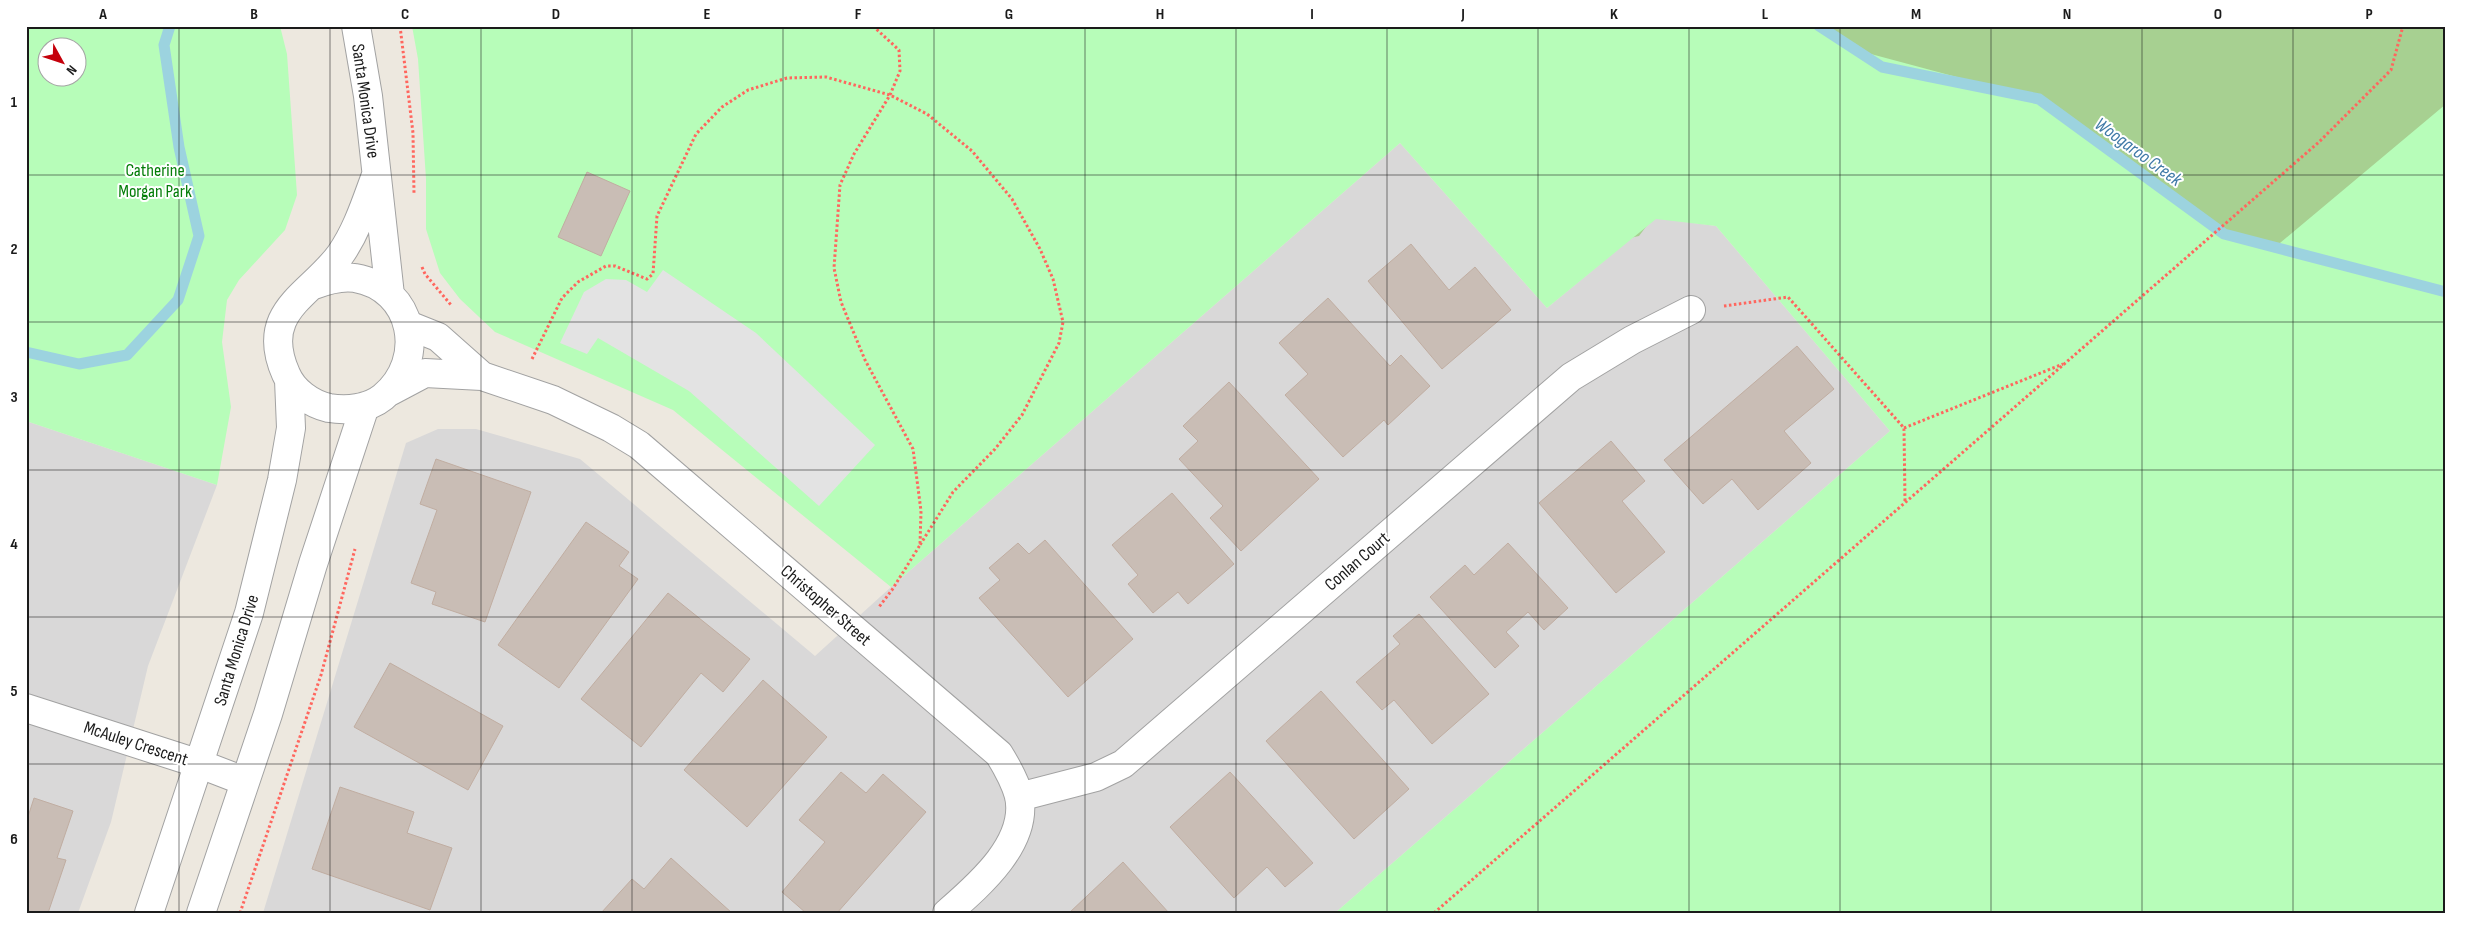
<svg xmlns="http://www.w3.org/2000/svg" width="2472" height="939" font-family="'Sofia Sans Condensed',sans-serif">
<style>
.residential{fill:#d9d8d8}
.forest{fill:#a7d091}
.park{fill:#b7fdb9;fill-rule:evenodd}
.parking{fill:#e3e3e3}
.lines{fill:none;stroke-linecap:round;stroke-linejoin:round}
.stream{stroke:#9cd3df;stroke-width:11}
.building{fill:#c9bdb5;stroke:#c0ada1}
.minor-casing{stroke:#a2a2a2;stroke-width:30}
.tertiary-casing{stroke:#a2a2a2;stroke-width:30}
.path{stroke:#ff665e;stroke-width:3;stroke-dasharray:2.5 2.5;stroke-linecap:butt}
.minor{stroke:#fff;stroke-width:28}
.tertiary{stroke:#fff;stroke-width:28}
.grid{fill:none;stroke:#1b1b1b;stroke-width:1;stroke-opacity:0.55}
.labels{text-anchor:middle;stroke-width:4;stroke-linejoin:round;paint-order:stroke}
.street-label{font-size:18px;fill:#1b1b1b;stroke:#fff}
.park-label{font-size:18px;fill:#047d08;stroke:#fff}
.water-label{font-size:19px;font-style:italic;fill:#407aa7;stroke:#fff}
.neatline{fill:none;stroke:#1b1b1b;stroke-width:2}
.grid-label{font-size:16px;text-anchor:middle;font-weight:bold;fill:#1b1b1b}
</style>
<rect width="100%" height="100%" fill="#ede8df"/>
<path class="residential" d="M1400 143 1547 308 1656 218 1716 226 1890 431 1335 913H263L406 443 438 429H476L580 459 815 656 891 587Z
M26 421 217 485 148 666 111 822 78 913H26Z"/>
<path class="forest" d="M1404 26H2446V913L1679 183 1639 236 1578 249Z"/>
<path class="park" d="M26 26H280L287 54 297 195 285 230 239 280 227 300 222 342 231 407 217 485 26 421ZM48 48H78V78H48Z
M412 26H1819L1856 50 2039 99 2224 234 2274 248 2446 104V913H1335L1890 431 1716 226 1656 219 1547 308 1400 143 891 587 673 410 495 332 460 299 440 273 426 229V179L418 59Z"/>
<path class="parking" d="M663 270 756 333 875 445 819 506 689 391 598 338 587 354 560 343 584 292 606 279 626 280 647 292Z"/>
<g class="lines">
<path class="stream" d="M1819 26 1882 67 2039 99 2224 234 2446 292
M26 352 79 364 127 355 178 300 199 236 179 147 164 45 170 26"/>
</g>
<path class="building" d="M587 172 630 191 601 256 558 237Z
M1411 244 1449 290 1475 267 1511 310 1442 369 1368 281Z
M1328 298 1390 366 1401 355 1430 386 1388 425 1384 420 1343 457 1285 395 1308 374 1279 343Z
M1797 346 1834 389 1784 431 1811 463 1758 510 1732 479 1703 504 1664 460Z
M1229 382 1319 479 1241 551 1210 518 1223 506 1179 459 1198 441 1183 426Z
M1611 441 1645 481 1622 501 1665 552 1616 593 1539 503Z
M436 459 531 492 485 622 432 604 436 592 411 583 437 510 420 504Z
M1172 493 1234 564 1188 604 1178 592 1153 613 1128 584 1138 575 1112 545Z
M586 522 629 552 619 566 638 579 559 688 498 645Z
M1045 540 1133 639 1068 697 979 598 1000 580 989 568 1018 543 1029 554Z
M1508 543 1568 608 1544 630 1528 612 1506 632 1519 646 1495 668 1430 597 1465 565 1474 575Z
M668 593 750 659 723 692 701 673 641 747 581 699Z
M1419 614 1489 694 1432 744 1394 700 1382 710 1356 682 1400 644 1393 636Z
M390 663 503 726 468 790 354 727Z
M763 680 827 737 747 827 684 770Z
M1321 691 1409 789 1354 839 1266 741Z
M841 772 866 793 883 774 926 812 837 913H806L782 892 825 842 799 820Z
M1230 772 1313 863 1285 887 1267 867 1234 898 1170 827Z
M340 787 414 812 407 833 452 848 430 910 312 869Z
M34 798 73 811 57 858 66 860 48 913 26 912V823Z
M671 858 732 913H601L632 879 644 889Z
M1123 862 1169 913H1069Z"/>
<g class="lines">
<g class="minor-casing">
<path id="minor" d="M408 325 438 337 482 376
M391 391 425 373 482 376 553 400 611 428 639 445 999 754C1007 767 1015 781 1019 796 1029 843 978 886 947 913
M26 708 200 764 244 781
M1019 797 1096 777 1123 764 1571 377 1632 340 1691 310"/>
</g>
<g class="tertiary-casing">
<path id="tertiary" d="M356 26 368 96 390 295
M314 285C327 280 341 276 355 278 414 288 428 360 383 397 368 409 347 411 329 408 311 404 293 391 286 374 258 311 310 296 340 255 357 231 366 202 376 175
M149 913 249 613 282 480 291 428 289 380
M201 913 268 714 313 564 365 406"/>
</g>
<path class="path" d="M400 26 413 133 414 194
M873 26 899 50 900 71 890 95 854 154 840 185 834 268 841 302 865 360 913 449 921 511 920 545 892 590 879 607
M422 267 425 274 451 305
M1724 306 1788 297 1904 428 1905 502
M532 359 562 298 578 282 606 266H615L647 279 653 274 657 216 696 134 722 107 748 90 787 78 826 77 890 95 927 114 972 151 1012 199 1040 249 1053 279 1063 322 1059 343 1022 415 995 449 953 492 920 545
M1904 428 2063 364
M240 913 321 675 355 549
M1434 913 2319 142 2391 70 2403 26"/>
<use href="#minor" class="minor"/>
<use href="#tertiary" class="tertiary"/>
</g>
<path class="grid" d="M179 26V913M330 26V913M481 26V913M632 26V913M783 26V913M934 26V913M1085 26V913M1236 26V913M1387 26V913M1538 26V913M1689 26V913M1840 26V913M1991 26V913M2142 26V913M2293 26V913M26 175H2446M26 322H2446M26 470H2446M26 617H2446M26 764H2446"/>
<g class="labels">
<g class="street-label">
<text transform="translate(366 101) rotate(82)" y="6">Santa Monica Drive</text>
<text transform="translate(1357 561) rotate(-41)" y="6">Conlan Court</text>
<text transform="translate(826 605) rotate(41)" y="6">Christopher Street</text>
<text transform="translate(236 650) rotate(-73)" y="6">Santa Monica Drive</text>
<text transform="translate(136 743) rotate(18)" y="6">McAuley Crescent</text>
</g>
<g class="park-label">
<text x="155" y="176">Catherine<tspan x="155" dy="21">Morgan Park</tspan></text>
</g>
<g class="water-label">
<text transform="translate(2139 151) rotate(36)" y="7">Woogaroo Creek</text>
</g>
</g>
<rect width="2472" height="939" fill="none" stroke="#ffffff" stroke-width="55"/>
<g transform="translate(62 62) rotate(130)"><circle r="24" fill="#ffffff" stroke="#a4a4a4"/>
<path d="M0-4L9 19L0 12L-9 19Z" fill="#c5000b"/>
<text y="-8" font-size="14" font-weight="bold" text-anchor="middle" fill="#1b1b1b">N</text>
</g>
<rect x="28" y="28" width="2416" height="884" class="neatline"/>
<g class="grid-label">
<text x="103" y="19">A</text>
<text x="254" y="19">B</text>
<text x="405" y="19">C</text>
<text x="556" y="19">D</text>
<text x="707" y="19">E</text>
<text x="858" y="19">F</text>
<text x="1009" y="19">G</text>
<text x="1160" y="19">H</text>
<text x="1312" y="19">I</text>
<text x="1463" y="19">J</text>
<text x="1614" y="19">K</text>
<text x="1765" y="19">L</text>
<text x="1916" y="19">M</text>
<text x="2067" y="19">N</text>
<text x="2218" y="19">O</text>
<text x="2369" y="19">P</text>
<text x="14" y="107">1</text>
<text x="14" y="254">2</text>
<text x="14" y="402">3</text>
<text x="14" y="549">4</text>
<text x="14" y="696">5</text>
<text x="14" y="844">6</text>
</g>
</svg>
